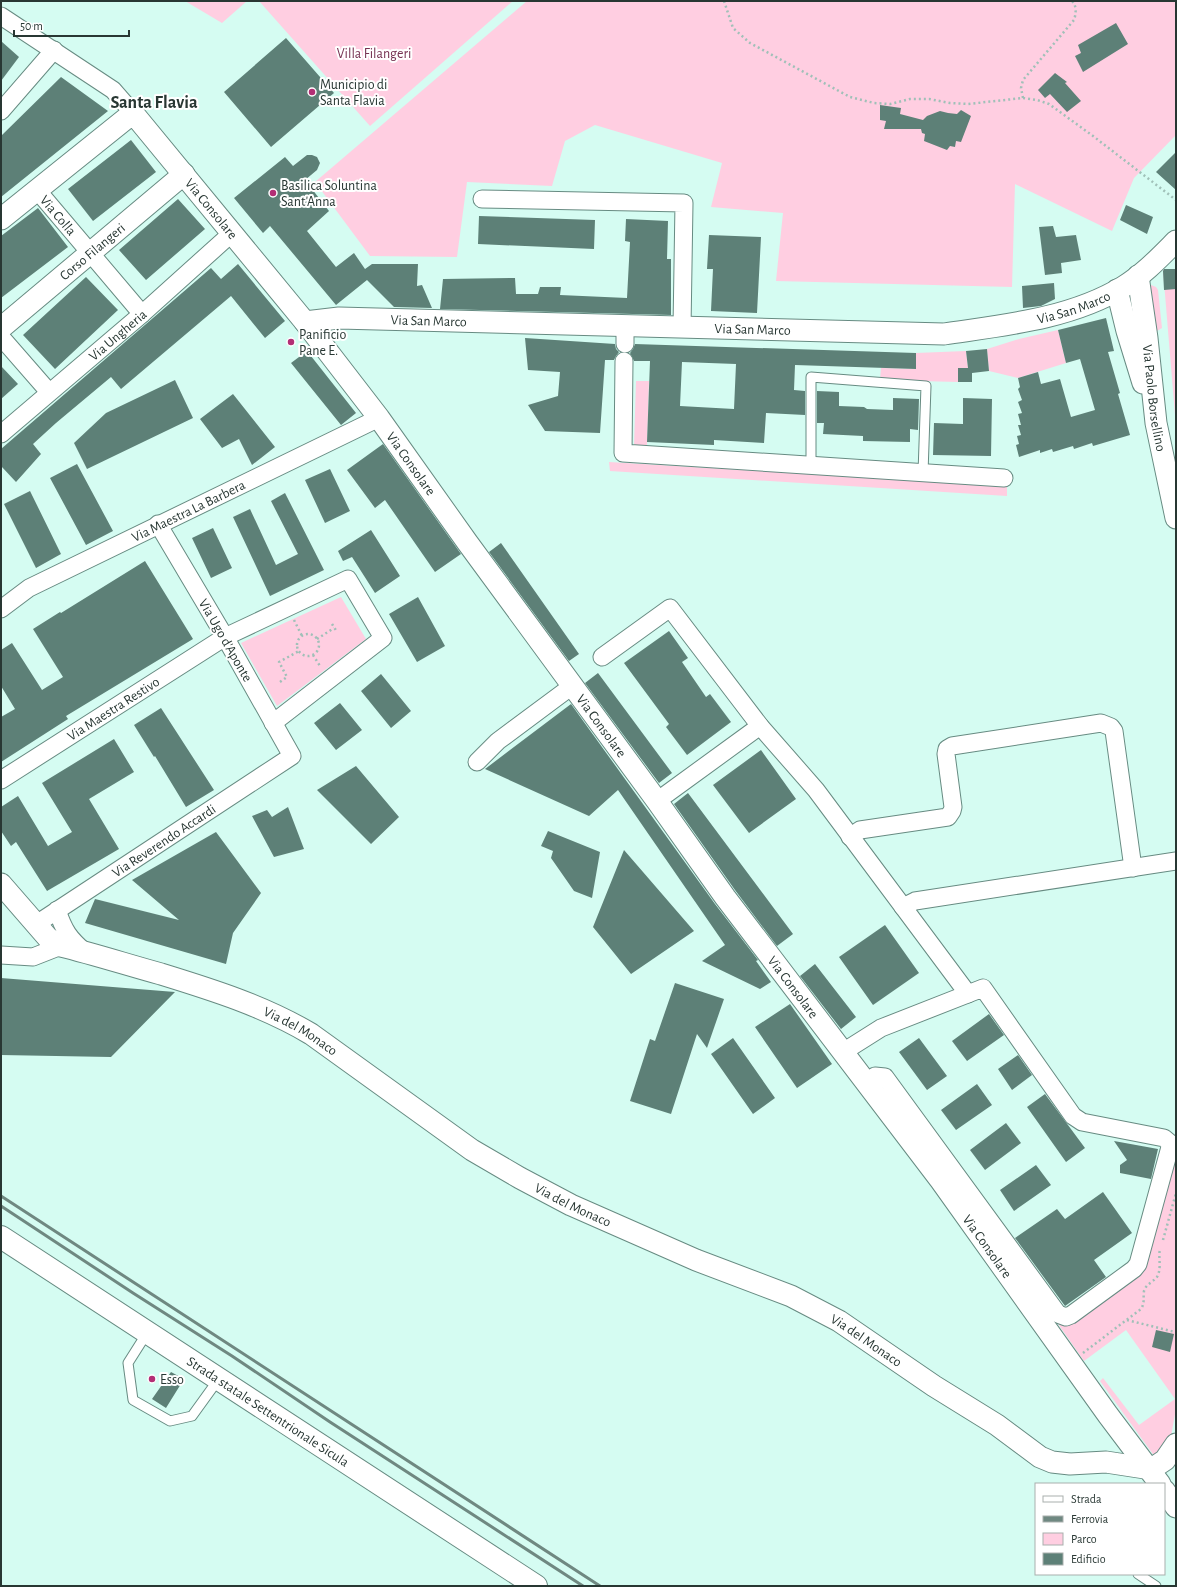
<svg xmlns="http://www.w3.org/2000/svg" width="1177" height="1587" font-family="'Alegreya Sans',sans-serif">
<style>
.green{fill:#ffcee1}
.building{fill:#5d8077;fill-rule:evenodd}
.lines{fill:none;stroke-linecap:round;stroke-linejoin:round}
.service-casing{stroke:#678b82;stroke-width:11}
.minor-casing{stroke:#678b82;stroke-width:19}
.tertiary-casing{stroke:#678b82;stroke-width:23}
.secondary-casing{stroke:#678b82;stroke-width:24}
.path{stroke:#a0c0b8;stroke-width:2.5;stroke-dasharray:2 3;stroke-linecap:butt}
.service{stroke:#fff;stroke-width:9}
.minor{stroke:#fff;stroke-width:17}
.tertiary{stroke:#fff;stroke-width:21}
.secondary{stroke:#fff;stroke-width:22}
.rail{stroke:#6f8881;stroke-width:3}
.poi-dot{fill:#b32e75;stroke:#fff;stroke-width:1.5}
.labels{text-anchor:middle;stroke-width:4;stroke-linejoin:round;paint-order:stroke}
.park-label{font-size:14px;fill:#753151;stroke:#fff}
.poi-label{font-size:14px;fill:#283733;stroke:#fff;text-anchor:start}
.street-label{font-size:14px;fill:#283733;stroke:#fff}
.district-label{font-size:18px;font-weight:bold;fill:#283733;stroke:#fff}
</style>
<rect width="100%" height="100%" fill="#d5fcf2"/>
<path class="green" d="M185 1H247L222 23Z
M259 1H513L370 126Z
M527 1H1176V135L1134 178 1112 231 1015 184 1012 287 776 281 783 213 711 207 722 163 595 125 565 141 552 186 467 182 457 257 370 256 315 182Z
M1176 269V427L1163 270Z
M1151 285 1156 287 1158 290 1162 328 1157 331 1150 289Z
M1058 330 1066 363 1018 378 989 371 987 349 1019 339Z
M966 351 968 368H958V382L880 380 881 368 916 369V353Z
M636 381H649L647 446H634Z
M609 462 1007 486V496L610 471Z
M341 597 366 639 277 706 241 643Z
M1176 1153V1409L1171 1436 1155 1457 1100 1381 1103 1378 1139 1425 1175 1399 1126 1330 1084 1361 1056 1321 1142 1271Z"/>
<path class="building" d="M1116 23 1128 44 1083 72 1075 56 1081 53 1078 45Z
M286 38 334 93 271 147 224 92Z
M1 41 19 57 1 81Z
M1055 73 1067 82 1065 83 1081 101 1067 112 1050 94 1045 98 1038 90Z
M61 77 108 111 1 197V136Z
M880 105 901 108 900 114 923 120 927 116 940 111 948 113 957 114 961 110 971 116 961 142 956 141 955 147 950 146 947 150 924 141 925 134 922 133 921 129H884L886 121 880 120Z
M131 140 156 172 93 221 68 189Z
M1176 152V190L1156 172Z
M307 155H312L317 157 320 163 317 170 305 180 329 211 307 231 336 267 354 253 365 269 372 264H418L417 286 422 285 432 308 394 307 367 280 336 305 270 226 263 233 234 198 285 157 293 166Z
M178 199 205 229 146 280 119 250Z
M1126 205 1153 217 1147 234 1120 220Z
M38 208 68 247 1 298V236Z
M479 216 595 220 594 249 478 244Z
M626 219 668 221 667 259H671V315L440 309 443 279 515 278 516 294H538L540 287H561L560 295 627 298 630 242 625 241Z
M1053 226 1056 237 1076 235 1081 260 1061 263 1062 273 1045 275 1039 227Z
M709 235 761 237 757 313 711 311 713 269H707Z
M238 264 285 321 265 338 231 296 121 389 111 377 56 423 33 444 41 454 16 482 1 466V449L211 268 221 279Z
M1164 269H1176V289L1164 290 1163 271Z
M86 277 118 310 55 369 23 335Z
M1054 283 1055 299 1041 306 1023 308 1022 286Z
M1106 318 1114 351 1108 352 1120 393 1118 394 1130 435 1093 446 1092 443 1074 449 1073 446 1053 452 1052 449 1040 453V450L1019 457 1016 445 1019 444 1017 436 1021 435 1018 425H1021L1018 414 1022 413 1018 402 1022 400 1018 389 1020 387 1018 378 1038 372 1041 384 1060 379 1071 417 1095 410 1080 359 1066 363 1058 330Z
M525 338 615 344 616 349 619 352 616 356 614 360H605L600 433 545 431 528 405 558 396 560 372 528 370Z
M635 344 916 353V369L795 365 794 390 805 391V415L766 413 764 443 714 440V445L647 442 650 361H634L630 353 633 349ZM682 362 736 364 734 409 680 406Z
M987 349 989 371 972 373V382H958V368H968L966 351Z
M307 351 356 413 341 425 291 363Z
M1 366 18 384 1 399Z
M175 380 193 418 87 469 74 443 106 413Z
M817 391 839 392V406L864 407 867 409 893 410V398L919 399 918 430 910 429V442L863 441V436L823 434 824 423H817Z
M233 394 275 447 252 465 239 439 222 448 200 419Z
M963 398 992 399 991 456 933 455 934 423 963 424Z
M383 444 461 554 435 572 385 500 375 508 347 470Z
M77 464 113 531 86 545 50 478Z
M330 469 350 511 325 523 305 480Z
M30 491 61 554 36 568 4 504Z
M285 493 324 570 270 596 233 517 250 509 276 565 298 554 271 501Z
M213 528 232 568 211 578 192 538Z
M371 530 400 576 375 593 352 557 343 561 338 551Z
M501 543 579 654 569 661 489 552Z
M145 561 193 639 66 716 68 719 1 762V717L15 709 1 686V650L12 643 42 690 63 677 33 629 60 612 61 613Z
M418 597 445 646 417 662 389 614Z
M669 631 688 658 682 662 706 697 710 694 731 722 687 755 666 727 669 724 624 663Z
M598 673 672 773 659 783 585 683Z
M381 674 411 711 391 728 361 691Z
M340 703 362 730 336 750 314 723Z
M571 704 715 904 758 960 756 961 771 982 760 989 702 961 725 945 618 790 589 816 485 769Z
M161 708 214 790 186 807 155 756 154 757 134 725Z
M114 739 134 772 89 799 119 849 47 891 16 842 11 846 1 831V807L18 796 48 846 72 832 42 783Z
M761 750 796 799 749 833 713 785Z
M356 766 399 817 371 844 317 790Z
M688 793 793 934 777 946 735 890 674 804Z
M288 807 304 849 274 857 252 816 267 810 272 817Z
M548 831 600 852 592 898 574 891 551 858 553 851 541 846Z
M216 832 261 893 233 933 226 964 85 923 95 899 179 920 132 880Z
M624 850 694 931 631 974 593 927Z
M885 925 919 973 873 1005 839 957Z
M815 964 856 1017 841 1029 800 976Z
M1 978 175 992 111 1057 1 1055Z
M675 983 724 999 707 1048 697 1034 671 1114 630 1101 650 1039 655 1041Z
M790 1004 832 1064 797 1088 755 1027Z
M989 1014 1004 1035 967 1061 952 1041Z
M733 1038 775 1098 753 1114 711 1054Z
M919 1038 947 1076 927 1090 899 1052Z
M1018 1055 1032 1075 1012 1090 998 1069Z
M977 1084 992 1105 956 1130 941 1110Z
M1045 1094 1085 1148 1066 1162 1027 1107Z
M1006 1123 1021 1143 985 1170 970 1150Z
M1114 1141 1158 1149 1151 1179 1120 1173V1165L1127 1160Z
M1036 1165 1051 1185 1014 1211 1000 1190Z
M1103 1192 1132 1233 1094 1260 1106 1277 1065 1306 1015 1238 1057 1209 1065 1219Z
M1156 1330 1174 1334 1170 1352 1152 1347Z
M171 1372 184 1379 166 1408 152 1399Z"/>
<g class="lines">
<g class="service-casing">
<path id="service" d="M811 465V377L926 386 923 473
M147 1333 128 1363 133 1400 170 1421 192 1416 218 1380
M1138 1574 1156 1586"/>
</g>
<g class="minor-casing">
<g id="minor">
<path d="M1 16 113 90 133 113"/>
<path d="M1 111 54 50"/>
<path id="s1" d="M37 190 142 314"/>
<path d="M482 199 684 203 682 328"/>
<path d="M1 337 49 392"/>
<path d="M625 344V326"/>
<path d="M624 361 623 453 1004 478"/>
<path id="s2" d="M1 434 142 314 232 233"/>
<path id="s3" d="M1 609 29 588 379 418"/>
<path d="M602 657 670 608 760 726 816 790 968 994"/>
<path d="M477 762 498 741 572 686"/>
<path id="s4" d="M1 780 225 637 348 579 383 638 273 723"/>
<path d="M657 801 760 726"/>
<path d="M850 837 860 830 948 817 952 811 953 807 946 754 947 749 952 746 1101 723 1111 727 1114 731 1133 868"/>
<path d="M903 907 915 901 1176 861"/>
<path d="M57 910C64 931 69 938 85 952"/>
<path id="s5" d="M35 925 292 756 225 637 158 524"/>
<path d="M1 955 33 957 61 946"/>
<path d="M843 1052 881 1028 983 988 1073 1116 1082 1122 1164 1138 1170 1143V1147L1138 1264 1134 1269 1071 1315 1066 1317 1058 1314 885 1077 875 1076 866 1082"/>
</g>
</g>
<g class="tertiary-casing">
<g id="tertiary">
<path id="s6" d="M1 219 133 113 305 322 379 418 467 542 657 801 725 897 941 1181 1108 1415 1160 1484"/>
<path id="s7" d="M1138 276 1147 338 1156 423 1176 518"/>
<path d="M1117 290 1127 331 1143 383"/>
<path id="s8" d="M305 322 339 318 944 334C1004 325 1070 319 1123 287 1143 275 1160 257 1176 241"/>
<path id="s9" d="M1 328 184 174"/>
<path id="s10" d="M1 884 48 938 61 946C94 954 128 965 161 974 213 990 264 1006 311 1034L472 1150 520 1178 571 1205 696 1260 791 1296 839 1321 934 1386 997 1425 1040 1457 1052 1462 1070 1464 1106 1462 1145 1468 1156 1466 1165 1460 1176 1444"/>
<path d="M1164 1490 1176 1507"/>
</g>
</g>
<g class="secondary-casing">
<g id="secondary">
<path id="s11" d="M1 1237 536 1586"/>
</g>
</g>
<path class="path" d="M724 1 733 28 750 43 850 97 874 103 890 104 910 99H929L950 103 968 104 1023 98 1037 100 1049 104 1093 136 1176 200
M1023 98 1021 88 1023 80 1074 20C1076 14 1077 6 1072 1
M294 620 302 636
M332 624 337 632
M297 645a11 11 0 1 1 22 0a11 11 0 1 1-22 0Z
M317 639 334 628
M313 655 320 666
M280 682 287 677 279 662 299 651
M1163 1240 1176 1193
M1127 1320 1175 1332
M1083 1353 1141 1309C1145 1303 1143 1298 1144 1291 1146 1284 1153 1282 1157 1277 1162 1268 1158 1258 1160 1249"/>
<use href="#service" class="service"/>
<use href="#minor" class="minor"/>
<use href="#tertiary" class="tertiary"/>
<use href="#secondary" class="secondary"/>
<path class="rail" d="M1 1196 600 1586
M1 1206 133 1293 232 1356 330 1422 583 1586"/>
</g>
<g class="poi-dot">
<circle cx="312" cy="92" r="4"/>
<circle cx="273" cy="193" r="4"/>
<circle cx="291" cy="342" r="4"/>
<circle cx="152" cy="1379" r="4"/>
</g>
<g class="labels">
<g class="park-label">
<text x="374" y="58">Villa Filangeri</text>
</g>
<g class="poi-label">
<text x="320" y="89">Municipio di<tspan x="320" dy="16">Santa Flavia</tspan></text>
<text x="281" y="190">Basilica Soluntina<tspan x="281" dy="16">Sant'Anna</tspan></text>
<text x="299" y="339">Panificio<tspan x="299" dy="16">Pane E.</tspan></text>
<text x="160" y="1384">Esso</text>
</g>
<g class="street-label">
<text dy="5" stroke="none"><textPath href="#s6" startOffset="293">Via Consolare</textPath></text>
<text dy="5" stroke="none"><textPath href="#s1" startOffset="33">Via Colla</textPath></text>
<text dy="5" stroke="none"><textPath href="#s9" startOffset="119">Corso Filangeri</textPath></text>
<text dy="5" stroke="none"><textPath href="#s8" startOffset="772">Via San Marco</textPath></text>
<text dy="5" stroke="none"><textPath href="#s8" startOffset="124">Via San Marco</textPath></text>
<text dy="5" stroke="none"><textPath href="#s8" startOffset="448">Via San Marco</textPath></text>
<text dy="5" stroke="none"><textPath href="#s2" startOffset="153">Via Ungheria</textPath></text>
<text dy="5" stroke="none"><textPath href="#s7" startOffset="123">Via Paolo Borsellino</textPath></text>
<text dy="5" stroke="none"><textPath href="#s6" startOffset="617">Via Consolare</textPath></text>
<text dy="5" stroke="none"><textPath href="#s3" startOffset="212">Via Maestra La Barbera</textPath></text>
<text transform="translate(226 640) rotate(60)" y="5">Via Ugo d'Aponte</text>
<text dy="5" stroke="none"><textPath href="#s4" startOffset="133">Via Maestra Restivo</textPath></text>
<text dy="5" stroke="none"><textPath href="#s6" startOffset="941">Via Consolare</textPath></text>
<text dy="5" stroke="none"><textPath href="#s5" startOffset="154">Via Reverendo Accardi</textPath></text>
<text dy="5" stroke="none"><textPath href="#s6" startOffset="1265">Via Consolare</textPath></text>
<text dy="5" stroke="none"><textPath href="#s10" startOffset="342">Via del Monaco</textPath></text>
<text dy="5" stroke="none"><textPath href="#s10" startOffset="666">Via del Monaco</textPath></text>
<text dy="5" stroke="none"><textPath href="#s6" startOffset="1589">Via Consolare</textPath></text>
<text dy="5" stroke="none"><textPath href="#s10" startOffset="990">Via del Monaco</textPath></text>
<text dy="5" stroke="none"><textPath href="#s11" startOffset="319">Strada statale Settentrionale Sicula</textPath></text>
</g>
<g class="district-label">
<text x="154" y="108">Santa Flavia</text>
</g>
</g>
<rect width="1177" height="1587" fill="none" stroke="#283733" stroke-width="4"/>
<rect x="1035" y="1483" width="130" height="92" fill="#ffffff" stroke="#a9afad"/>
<rect x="1043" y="1496" width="20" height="6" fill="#ffffff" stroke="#a9afad"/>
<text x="1071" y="1503" font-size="12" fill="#283733">Strada</text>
<rect x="1043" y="1516" width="20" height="6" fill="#6f8881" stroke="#a9afad"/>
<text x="1071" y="1523" font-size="12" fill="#283733">Ferrovia</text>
<rect x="1043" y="1533" width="20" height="12" fill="#ffcee1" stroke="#a9afad"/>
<text x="1071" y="1543" font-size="12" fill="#283733">Parco</text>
<rect x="1043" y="1553" width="20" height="12" fill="#5d8077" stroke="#a9afad"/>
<text x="1071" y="1563" font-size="12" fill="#283733">Edificio</text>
<path d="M14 30v6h115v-6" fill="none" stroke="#283733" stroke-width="2"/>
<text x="20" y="30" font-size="12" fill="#283733" stroke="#ffffff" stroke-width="3" paint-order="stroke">50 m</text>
</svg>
